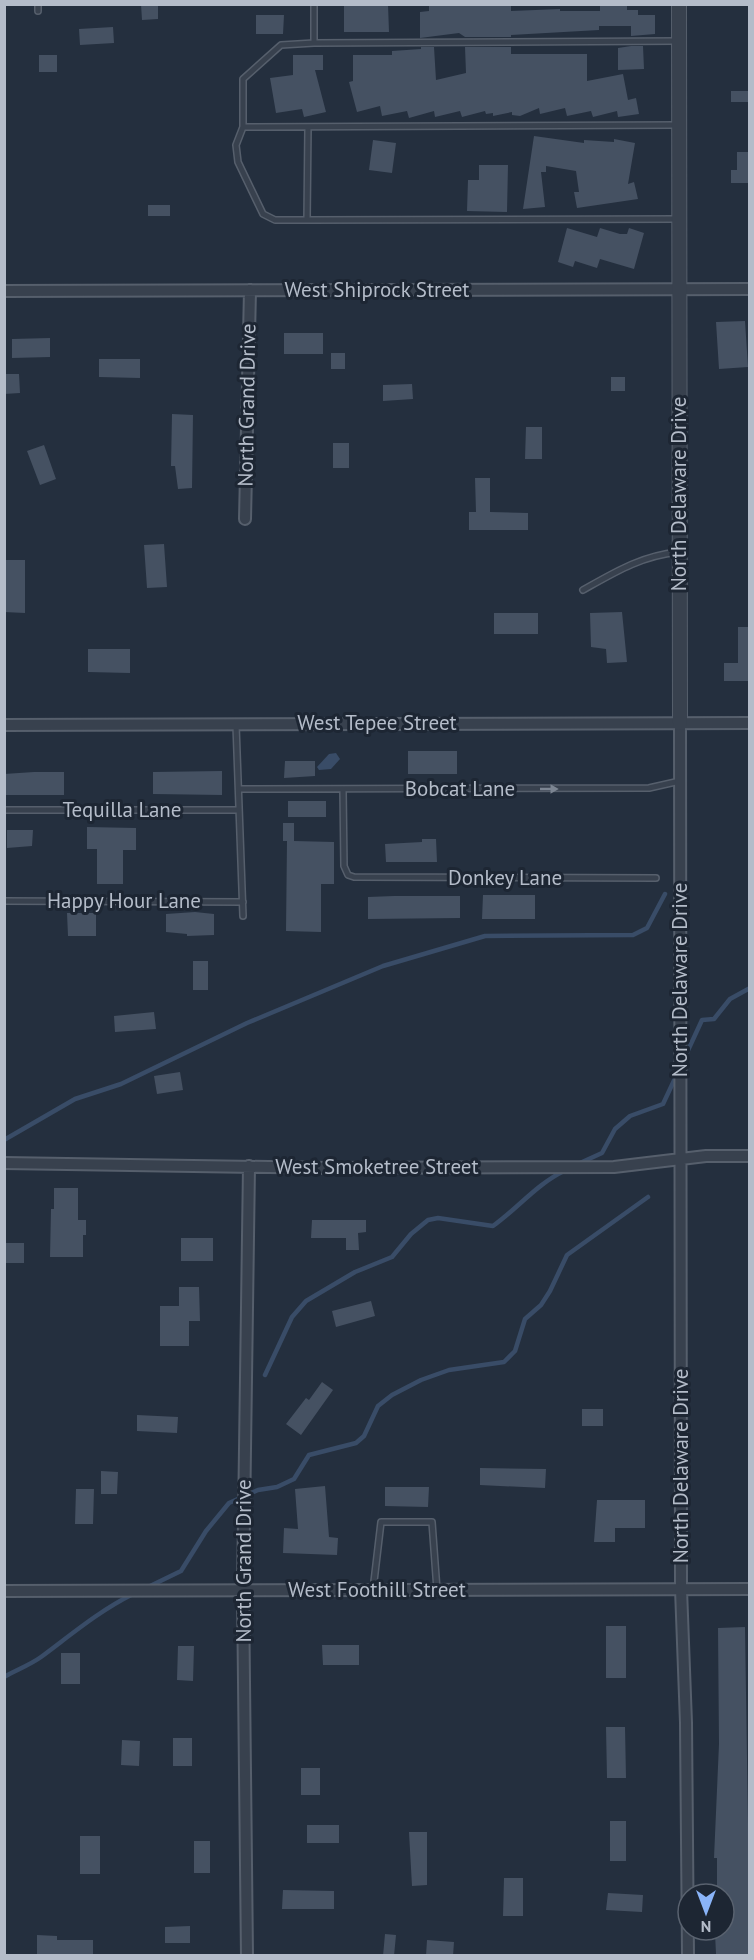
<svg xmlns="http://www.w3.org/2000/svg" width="754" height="1960" font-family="'PT Sans',sans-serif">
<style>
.water{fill:#394c67}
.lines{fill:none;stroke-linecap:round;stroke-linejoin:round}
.stream{stroke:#394c67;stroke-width:4.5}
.building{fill:#455162}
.service-casing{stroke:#565f6c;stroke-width:8}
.minor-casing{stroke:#565f6c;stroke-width:14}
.tertiary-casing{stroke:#565f6c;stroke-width:16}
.service{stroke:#38414e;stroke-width:5}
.minor{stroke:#38414e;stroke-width:10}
.tertiary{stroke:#38414e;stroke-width:14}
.oneway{fill:#7c8592}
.labels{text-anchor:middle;stroke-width:6;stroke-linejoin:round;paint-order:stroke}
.street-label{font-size:21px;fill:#b4bcc9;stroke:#1d2633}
</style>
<rect width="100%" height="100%" fill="#242f3e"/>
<path class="water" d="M336 753 340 759 331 769 319 770 317 767 329 754Z"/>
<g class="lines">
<path class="stream" d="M684 1059 702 1020 714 1019 730 999 750 988
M4 1140 75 1099 121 1084 247 1023 383 966 485 936 633 935 647 928 665 894
M580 1163 602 1153 615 1129 630 1116 663 1104 678 1072
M265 1375 292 1317 306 1301 355 1272 392 1257 411 1234 428 1220 438 1218 493 1226C518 1208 537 1184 564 1171
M146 1588 181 1571 206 1531 229 1503 258 1490 277 1487 294 1479 309 1455 356 1443 364 1436 378 1406 392 1395 421 1380 449 1370 504 1362 515 1351 525 1319 541 1305 550 1291 567 1255 648 1197
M4 1677C16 1670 30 1665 41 1657 72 1634 99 1611 133 1594"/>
</g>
<path class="building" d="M141 4H158V19L142 20Z
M344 4H388L389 32H344Z
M429 4H511V11L560 9V11H600V4H627V10H638V15H655V34L631 36V26H599V30L511 35V37H465L459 33 420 38V12L429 11Z
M256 15H284L283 34H256Z
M113 27 114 43 80 45 79 29Z
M631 46H643L644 69 618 70V48Z
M421 47H434L436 80 466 73 465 47H511V54H587V81L623 74 628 100 636 98 639 114 618 117 617 111 593 117 591 111 567 116 565 108 540 114 539 108 520 116 512 115V112L493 116V113L486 114 485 111 462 117 460 111 435 117 434 111 409 118 407 111 382 116 380 106 357 112 349 82 353 81V55H392V51L421 49Z
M39 55H57V72H39Z
M293 55H323V70H315L326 112 304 117 302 109 276 113 270 78 293 75Z
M731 91H750V102H731Z
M534 136 584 143V140L614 142V139L635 143 628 184 634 182 638 199 577 208 574 192H579L576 171 546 166V172H541L545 207 523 209Z
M373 140 396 143 392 173 369 170Z
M737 152H750V183H731V170H737Z
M479 165H508L507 212 467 211 468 180H479Z
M148 205H170V216H148Z
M567 228 597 237 600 228 620 234H627L629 228 644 233 634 269 600 259 597 268 575 261 573 267 558 262Z
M745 321 748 367 719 369 716 322Z
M284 333H323V354H284Z
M50 338V357L12 358V339Z
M331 353H345V369H331Z
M99 359H140V378L99 377Z
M4 374H19L20 393 4 394Z
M611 377H625V391H611Z
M412 384 413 399 383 401V385Z
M172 414 193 415 192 488 178 489 175 466H171Z
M526 427H542V459H525Z
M333 443H349V468H333Z
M44 445 56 479 40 485 27 451Z
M475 478H490V512L528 513V530H469V512H476Z
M164 544 167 587 147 588 144 545Z
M4 560H25V613L4 612Z
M622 612 627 662 607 663 606 649 591 647 590 613Z
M494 613H538V634H494Z
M738 627H750V681H724V663H738Z
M88 649H130V673L88 672Z
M408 751H457V774H408Z
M285 761H315V776L284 778Z
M222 771V795L153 794V772Z
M34 772H64V795H4V774Z
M288 801H326V817H288Z
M283 823H294V841L334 842V884H321V932L286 931 287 841H283Z
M87 827 136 828V850H123V884H97V849H87Z
M7 830H33L32 846 7 848Z
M422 839H436L437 862H386L385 844 422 842Z
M483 895H535V919H482Z
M394 896H460V918L368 919V897Z
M195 912 214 914V935L187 936V934L166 932V914Z
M67 913H96V936H68Z
M193 961H208V990H193Z
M154 1012 156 1029 115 1032 114 1016Z
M180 1072 183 1090 157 1094 154 1076Z
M54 1188H78V1220H86V1235H83V1257H50L51 1209H54Z
M312 1220H366V1232L358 1233 359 1250H346V1238H311Z
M181 1238H213V1261H181Z
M4 1243H24V1263H4Z
M179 1287H199L200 1321H189V1346H160V1306H179Z
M371 1301 375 1316 336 1327 332 1311Z
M322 1382 333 1390 301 1435 286 1424 306 1398 309 1400Z
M582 1409H603V1426H582Z
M137 1415 178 1417 177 1433 137 1431Z
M480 1468 546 1469 545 1488 480 1485Z
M101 1471 118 1472 117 1494H101Z
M325 1486 329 1537 338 1538 337 1555 283 1553 284 1528 298 1529 295 1489Z
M385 1487H429L428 1507 385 1506Z
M76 1489H94L93 1524H75Z
M597 1500H645V1528H615V1542H594Z
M606 1626H626V1678H606Z
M745 1627 750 1954H716L715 1933H724V1890H717V1858H714L719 1744 718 1628Z
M322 1645H359V1665H323Z
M178 1646H194L193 1681 177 1680Z
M61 1653H80V1684H61Z
M606 1727H625L626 1778H607Z
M173 1738H192V1766H173Z
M122 1740 140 1741 139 1766 121 1765Z
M301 1768H320V1795H301Z
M610 1821H626V1861H610Z
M307 1825H339V1843H307Z
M409 1832H427V1885L412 1886Z
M80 1836H100V1874H80Z
M194 1841H210V1873H194Z
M504 1878H523V1916H503Z
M283 1890 334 1891V1909H282Z
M608 1893 643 1895 642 1912 606 1910Z
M190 1926V1943H165V1927Z
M385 1934 396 1935 394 1956H383Z
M37 1935 57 1936V1940H93V1956H37Z
M427 1940 454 1942 453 1956H426Z"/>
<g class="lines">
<g class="service-casing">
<path id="service" d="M38 4V11
M314 4V43L677 41
M314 43 281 45 243 79V127L677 125
M243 127 236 145 238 162 263 214 275 220H307
M308 127 307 220 678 219
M583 590C615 572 641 556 678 552
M236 725 243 916
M239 789 649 788 680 781
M343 790 344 866 348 875 354 877 656 878
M4 810H239
M4 901 243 902
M373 1590 381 1522H432L437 1590"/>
</g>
<g class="minor-casing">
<path id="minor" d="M4 291 750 289
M245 519 250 290
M680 723 681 1589 686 1723 688 1956
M4 725 750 723
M4 1163 329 1168 614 1167 706 1156H750
M4 1591 750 1589
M247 1956 243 1590 249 1166"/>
</g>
<g class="tertiary-casing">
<path id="tertiary" d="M679 4 680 723"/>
</g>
<use href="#service" class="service"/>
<use href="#minor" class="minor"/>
<use href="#tertiary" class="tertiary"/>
</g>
<defs><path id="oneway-solid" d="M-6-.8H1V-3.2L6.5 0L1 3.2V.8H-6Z" transform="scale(1.5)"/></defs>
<use class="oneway" href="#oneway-solid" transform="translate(549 789)"/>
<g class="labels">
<g class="street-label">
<text x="377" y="297">West Shiprock Street</text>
<text transform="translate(247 405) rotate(-89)" y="7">North Grand Drive</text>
<text transform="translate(679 494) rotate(-90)" y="7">North Delaware Drive</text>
<text x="377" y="730">West Tepee Street</text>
<text x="460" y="796">Bobcat Lane</text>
<text x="122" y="817">Tequilla Lane</text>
<text x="505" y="885">Donkey Lane</text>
<text x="124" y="908">Happy Hour Lane</text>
<text transform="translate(680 980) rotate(-90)" y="7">North Delaware Drive</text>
<text x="377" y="1174">West Smoketree Street</text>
<text transform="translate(681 1466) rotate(-90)" y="7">North Delaware Drive</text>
<text transform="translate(244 1561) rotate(-90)" y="7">North Grand Drive</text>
<text x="377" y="1597">West Foothill Street</text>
</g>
</g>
<rect width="754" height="1960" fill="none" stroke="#b4bcc9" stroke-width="12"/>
<g transform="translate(706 1912) rotate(180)"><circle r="28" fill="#1d2633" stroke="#59626f" stroke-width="1.5"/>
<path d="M0-4.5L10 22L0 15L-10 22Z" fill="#8ab4f8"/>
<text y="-9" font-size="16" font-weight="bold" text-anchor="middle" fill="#b4bcc9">N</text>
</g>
</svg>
